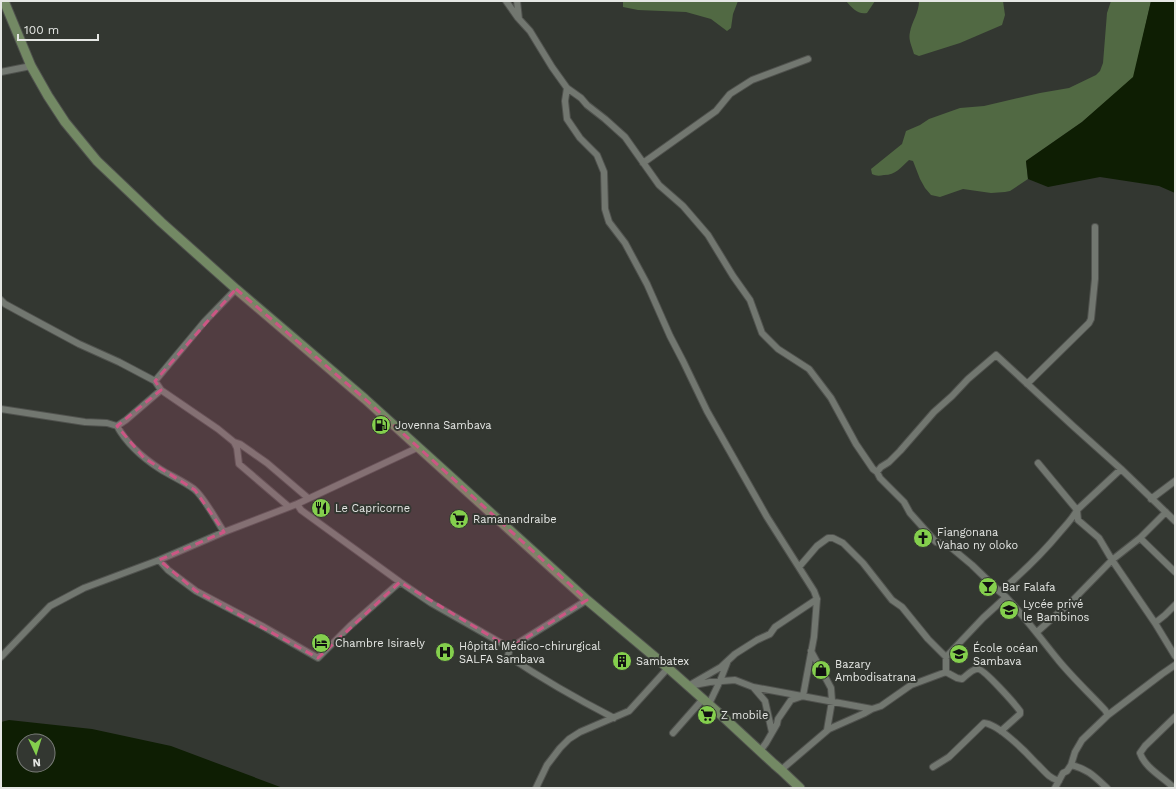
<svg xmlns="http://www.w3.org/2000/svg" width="1176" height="789" font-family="'Work Sans',sans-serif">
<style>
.green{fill:#516943}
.water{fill:#0e1e03;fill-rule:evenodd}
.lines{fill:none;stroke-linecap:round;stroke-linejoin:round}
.street-casing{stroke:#50524e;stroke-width:8}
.secondary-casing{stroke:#50524e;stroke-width:11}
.street{stroke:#727770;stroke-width:6}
.secondary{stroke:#738964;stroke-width:9}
.marked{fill:#cc5684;fill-opacity:0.2;stroke:#cc5684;stroke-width:3;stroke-dasharray:8 5;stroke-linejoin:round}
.labels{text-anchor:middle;stroke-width:4;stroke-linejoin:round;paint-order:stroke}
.poi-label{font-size:11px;fill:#e5e7e4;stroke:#333731;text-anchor:start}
</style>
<rect width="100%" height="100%" fill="#333731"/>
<path class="green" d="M623 1H738L733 14 731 28 727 31 711 19 686 12 638 10 623 7Z
M846 1H875L867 13C858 15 852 8 846 1Z
M919 1H1003L1005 15 1002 25 960 43 919 56 914 54C912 46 908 40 910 32 912 21 919 13 919 1Z
M1111 1H1151L1134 77 1082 122 1026 161 1028 179 1010 191 1005 192 991 193 963 189 940 197 931 195 925 188 920 179 913 161 909 160C900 168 896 175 884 175 879 176 876 176 872 174L871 169 902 144 906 131 920 125 929 119 960 108 984 106 1040 93 1069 88 1096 75 1100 71 1103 63 1107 13Z"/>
<path class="water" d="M1151 1H1175V193L1159 186 1100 177 1048 187 1028 179 1026 161 1082 122 1133 77Z
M9 720 92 729 171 746 283 788H1V722ZM24 741H48V765H24Z"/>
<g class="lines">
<g class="street-casing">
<path id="street" d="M506 1 518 18
M517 1 519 19 530 31 552 67 567 88 581 98 587 105 605 119 625 137 659 185 683 206 708 235 733 276 750 300 762 333 778 349 809 369 831 398 856 444 873 469 877 472 880 478 904 502 910 513 936 542 948 545 972 565 1000 592 1006 597C1025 617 1041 639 1059 661 1073 678 1089 693 1105 710L1108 715
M1 72 31 66
M567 88 565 101 567 119 580 138 597 155 604 172 605 209 609 222 625 243 647 284 670 336 683 361 707 411 767 517 814 591 817 599 814 637 803 696 791 700 778 719 777 724 766 743 760 751
M643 163 716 111 730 94 752 80 808 59
M1 300 5 304 27 316 79 344 119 362 155 381 161 390 218 429 234 442 237 448 239 464 288 506
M155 381 205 321 236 289
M1027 384 1089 323 1091 319 1095 279V227
M1 409 85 422 107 423 117 426 126 420 161 390
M117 426C127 444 143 458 160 469 171 476 183 481 194 489 204 497 216 520 224 532
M234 442 240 444 267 463 308 498
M1038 463 1077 510 1078 520 1099 538 1112 560 1155 623 1165 615 1175 605
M877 472 881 467 889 462 900 451 934 412 952 396 968 379 996 355 1073 426 1121 469 1175 521
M1151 499 1175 481
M297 504 301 510 400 582 431 603 510 648 587 600
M1140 538 1175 572
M159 560 168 570 196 591 264 627 318 658 350 626 400 582
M799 567 817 546 828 538H833L843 543 863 563 892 600 902 607 928 639 946 657
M1000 592C1022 573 1042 554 1060 532 1067 524 1073 518 1077 510L1121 469
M1155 623 1175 656
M1037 632 1073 600 1112 560 1140 538 1166 512
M510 648 508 656C542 679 577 699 614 718
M811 651 831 688 832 701 827 730
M1 657 50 606 84 588 159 560 224 532 297 504 419 447
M946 672 957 678 962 679C966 676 973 668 978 669 984 669 1015 704 1020 711V714L1001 731
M694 685 710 682 735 680 753 687 765 701 772 732
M688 686 721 667 735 654 757 640 770 634 775 627 817 599
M753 687 872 709
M709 704 720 681 727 663
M673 733 703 699
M1071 765C1088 769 1095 777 1107 788
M933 767 949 757 984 723C998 724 1025 751 1035 762 1044 770 1047 777 1059 781
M781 770 829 729 865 713 872 709 881 706 911 685 946 672V657L983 618 1006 597
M536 788 547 765 560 748 569 739 580 732 629 711 668 668
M1055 788 1063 773 1067 771 1071 765 1075 752 1082 740 1108 715 1162 674 1175 665
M1174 788C1163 777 1145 768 1140 753L1145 746 1175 717"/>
</g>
<g class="secondary-casing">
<path id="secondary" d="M4 1 31 66 48 96 65 122 97 161 161 222 236 289 365 399 587 600 668 668 721 715 774 764 781 770 800 788"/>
</g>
<use href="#street" class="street"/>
<use href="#secondary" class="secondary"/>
</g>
<path class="marked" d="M236 289 365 399 587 600 510 648 400 582 318 658 196 591 159 560 224 532 195 490 144 458 117 426 161 390 155 381Z"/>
<defs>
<g id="fuel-disc" transform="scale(1)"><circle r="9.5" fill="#84cf4d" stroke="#333731"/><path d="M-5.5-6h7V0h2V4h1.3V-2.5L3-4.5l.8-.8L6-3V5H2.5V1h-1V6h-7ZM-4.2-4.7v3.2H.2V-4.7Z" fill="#111"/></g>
<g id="restaurant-disc" transform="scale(1)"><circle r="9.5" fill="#84cf4d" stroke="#333731"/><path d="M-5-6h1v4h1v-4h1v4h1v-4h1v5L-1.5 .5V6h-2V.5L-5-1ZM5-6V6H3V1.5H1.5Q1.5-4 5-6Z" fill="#111"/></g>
<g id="supermarket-disc" transform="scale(1)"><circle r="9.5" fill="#84cf4d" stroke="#333731"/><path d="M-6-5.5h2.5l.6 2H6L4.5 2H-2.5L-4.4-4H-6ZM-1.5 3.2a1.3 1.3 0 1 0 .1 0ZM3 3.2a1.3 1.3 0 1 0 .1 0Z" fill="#111"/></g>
<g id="church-disc" transform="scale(1)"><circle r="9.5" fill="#84cf4d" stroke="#333731"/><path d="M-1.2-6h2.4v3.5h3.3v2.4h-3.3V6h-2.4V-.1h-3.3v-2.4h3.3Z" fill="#111"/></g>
<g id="bar-disc" transform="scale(1)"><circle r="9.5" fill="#84cf4d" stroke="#333731"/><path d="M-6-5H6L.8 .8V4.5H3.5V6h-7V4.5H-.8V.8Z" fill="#111"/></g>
<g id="school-disc" transform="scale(1)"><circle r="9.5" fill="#84cf4d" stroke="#333731"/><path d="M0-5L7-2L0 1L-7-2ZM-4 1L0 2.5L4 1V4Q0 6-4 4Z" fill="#111"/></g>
<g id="hotel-disc" transform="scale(1)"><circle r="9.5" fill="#84cf4d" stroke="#333731"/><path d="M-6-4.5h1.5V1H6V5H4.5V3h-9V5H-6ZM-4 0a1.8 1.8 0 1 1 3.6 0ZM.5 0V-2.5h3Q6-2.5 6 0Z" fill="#111"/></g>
<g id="hospital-disc" transform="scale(1)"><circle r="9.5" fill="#84cf4d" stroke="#333731"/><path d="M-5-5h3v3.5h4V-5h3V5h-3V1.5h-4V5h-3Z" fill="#111"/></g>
<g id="building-disc" transform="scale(1)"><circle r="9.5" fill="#84cf4d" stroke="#333731"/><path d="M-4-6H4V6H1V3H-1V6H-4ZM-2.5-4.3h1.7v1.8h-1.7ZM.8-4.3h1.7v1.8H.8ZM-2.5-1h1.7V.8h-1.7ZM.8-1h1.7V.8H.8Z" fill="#111"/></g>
<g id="shop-disc" transform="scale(1)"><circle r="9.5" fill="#84cf4d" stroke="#333731"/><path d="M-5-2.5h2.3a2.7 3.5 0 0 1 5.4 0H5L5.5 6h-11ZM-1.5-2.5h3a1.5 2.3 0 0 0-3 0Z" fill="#111"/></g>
</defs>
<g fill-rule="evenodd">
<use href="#fuel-disc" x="381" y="425"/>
<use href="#restaurant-disc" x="321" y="508"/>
<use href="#supermarket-disc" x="459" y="519"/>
<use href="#church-disc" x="923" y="538"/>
<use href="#bar-disc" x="988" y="587"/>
<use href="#school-disc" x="1009" y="610"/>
<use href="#hotel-disc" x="321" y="643"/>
<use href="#hospital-disc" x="445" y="652"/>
<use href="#school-disc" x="959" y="654"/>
<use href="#building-disc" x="622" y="661"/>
<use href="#shop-disc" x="821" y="670"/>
<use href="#supermarket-disc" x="707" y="715"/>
</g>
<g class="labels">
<g class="poi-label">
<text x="395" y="429">Jovenna Sambava</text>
<text x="335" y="512">Le Capricorne</text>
<text x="473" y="523">Ramanandraibe</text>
<text x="937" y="536">Fiangonana<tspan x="937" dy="13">Vahao ny oloko</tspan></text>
<text x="1002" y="591">Bar Falafa</text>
<text x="1023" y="608">Lycée privé<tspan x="1023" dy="13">le Bambinos</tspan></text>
<text x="335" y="647">Chambre Isiraely</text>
<text x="459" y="650">Hôpital Médico-chirurgical<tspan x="459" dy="13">SALFA Sambava</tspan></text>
<text x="973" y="652">École océan<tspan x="973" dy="13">Sambava</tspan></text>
<text x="636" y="665">Sambatex</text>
<text x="835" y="668">Bazary<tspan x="835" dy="13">Ambodisatrana</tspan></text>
<text x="721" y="719">Z mobile</text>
</g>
</g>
<rect width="1176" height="789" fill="none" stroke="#e5e7e4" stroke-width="4"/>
<g transform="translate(36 753) rotate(176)"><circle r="19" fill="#333731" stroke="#7a7d79"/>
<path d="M0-3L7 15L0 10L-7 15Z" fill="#84cf4d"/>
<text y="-6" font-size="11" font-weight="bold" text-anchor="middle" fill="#e5e7e4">N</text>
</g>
<path d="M18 34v6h80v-6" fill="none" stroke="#e5e7e4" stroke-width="2"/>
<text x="24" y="34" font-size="12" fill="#e5e7e4" stroke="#333731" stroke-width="3" paint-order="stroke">100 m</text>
</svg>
